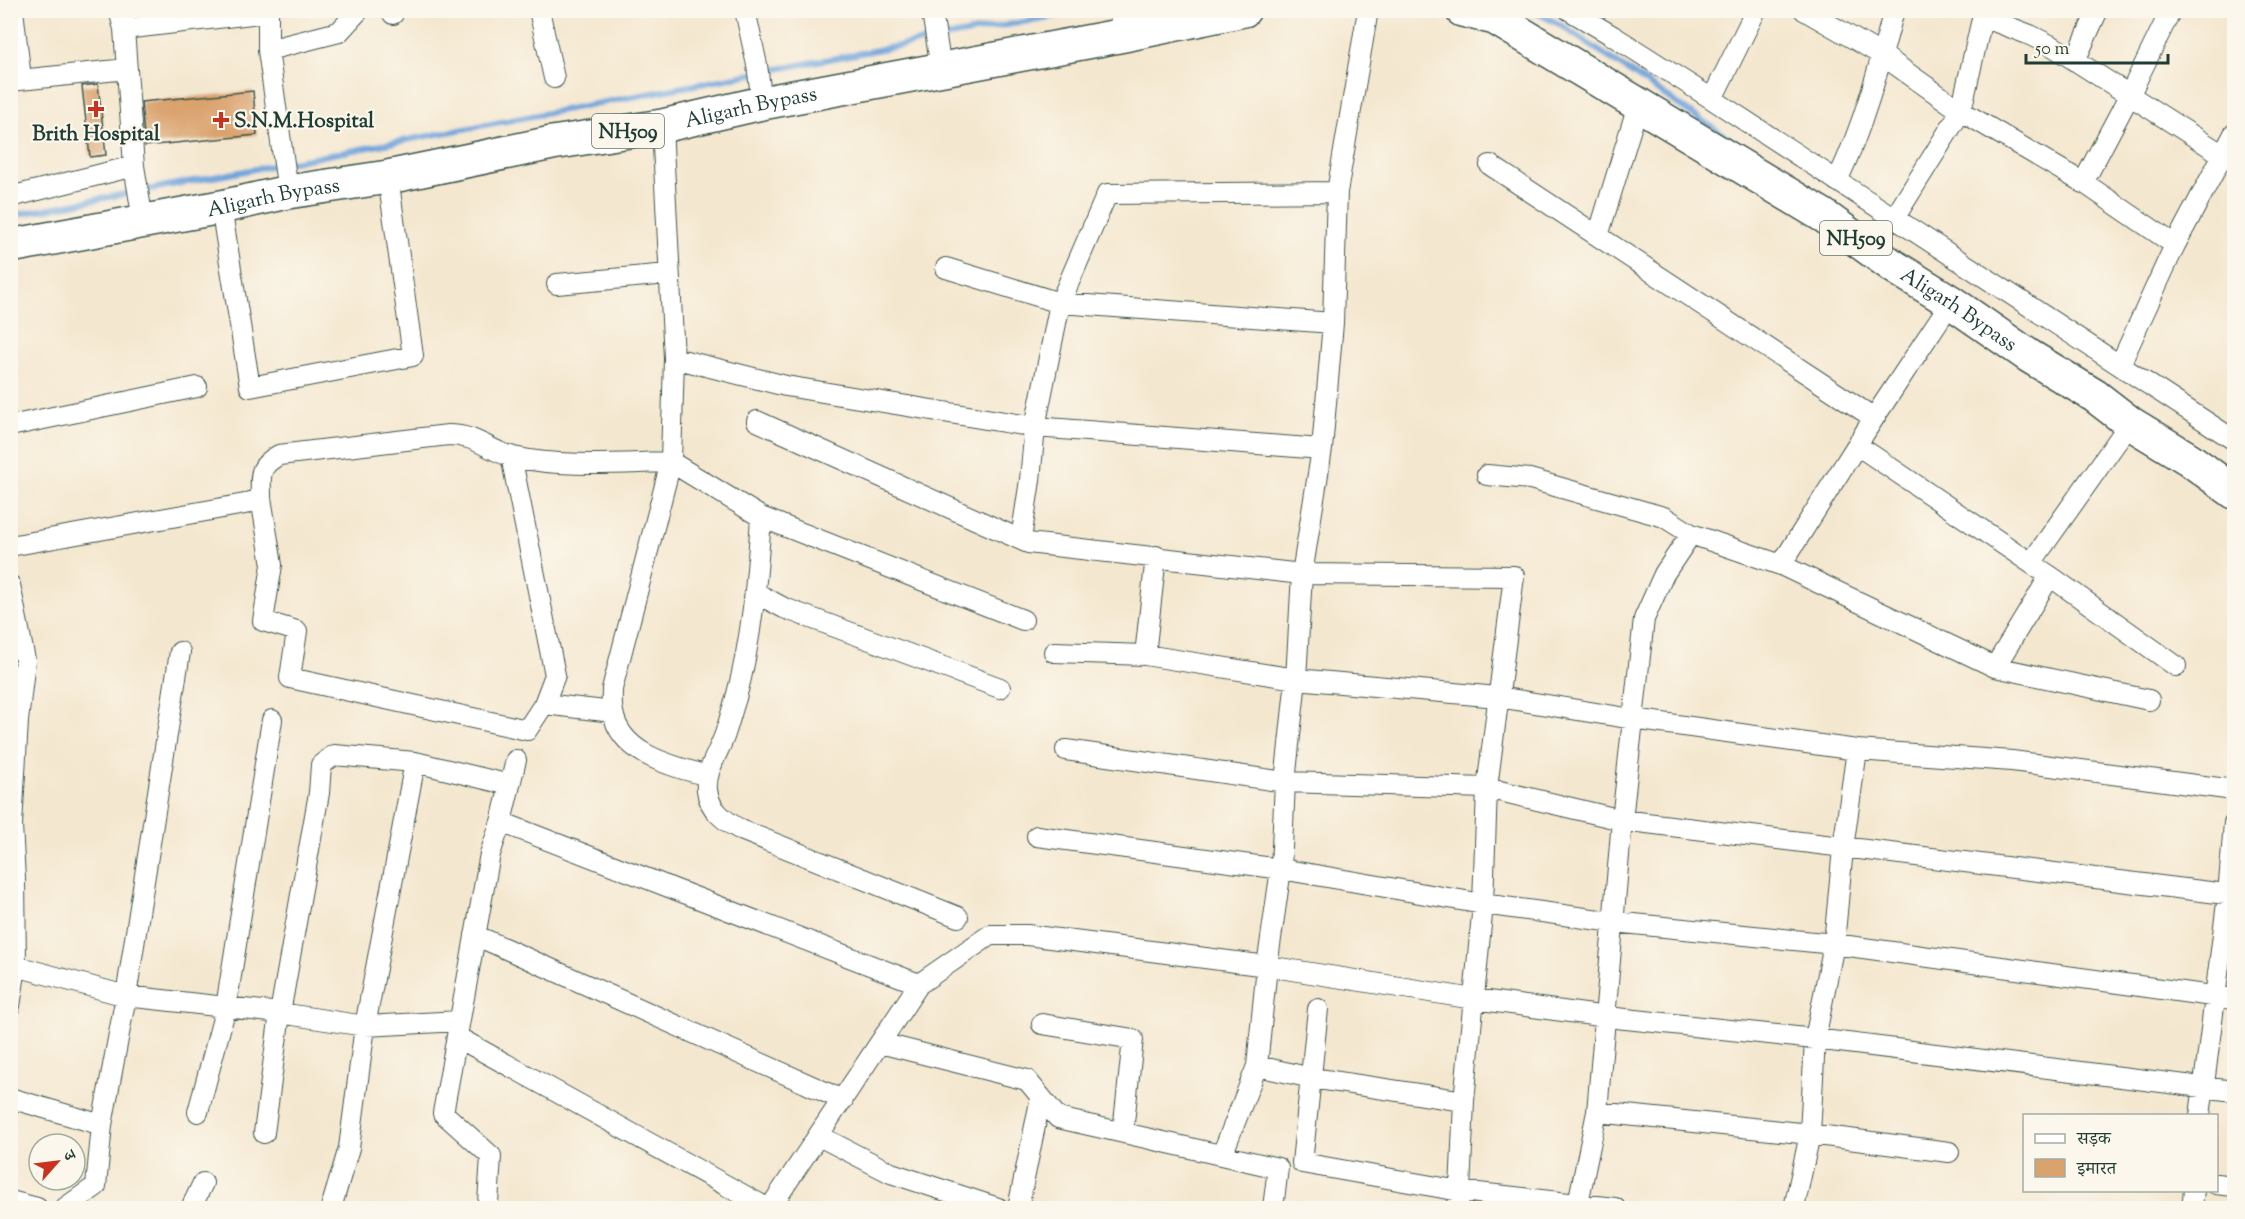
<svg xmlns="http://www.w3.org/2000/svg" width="2245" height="1219" font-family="'Sorts Mill Goudy','Noto Serif Devanagari',serif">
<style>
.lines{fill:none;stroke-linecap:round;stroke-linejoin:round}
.stream{stroke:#6ca2da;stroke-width:6}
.building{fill:#daa36e}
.street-casing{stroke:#3f564b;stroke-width:22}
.highway-casing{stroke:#3f564b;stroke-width:36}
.street{stroke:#fff;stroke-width:20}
.highway{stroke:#fff;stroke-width:33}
.poi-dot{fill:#c8321e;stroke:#fbf7ec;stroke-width:2}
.labels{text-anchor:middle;stroke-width:4.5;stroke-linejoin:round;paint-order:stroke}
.shield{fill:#fbf7ec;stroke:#61756b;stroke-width:1.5}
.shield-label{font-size:20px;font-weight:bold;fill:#1f3d34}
.street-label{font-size:21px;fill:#1f3d34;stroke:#fbf7ec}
.poi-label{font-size:21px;font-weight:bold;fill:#1f3d34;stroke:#fbf7ec;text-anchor:start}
</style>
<rect width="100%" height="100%" fill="#fbf7ec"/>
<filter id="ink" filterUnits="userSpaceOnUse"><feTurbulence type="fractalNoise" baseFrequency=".0167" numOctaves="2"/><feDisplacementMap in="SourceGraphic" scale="12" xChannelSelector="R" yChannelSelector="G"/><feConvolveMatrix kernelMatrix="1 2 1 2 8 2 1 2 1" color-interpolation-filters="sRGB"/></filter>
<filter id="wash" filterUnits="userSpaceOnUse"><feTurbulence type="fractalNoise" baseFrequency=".008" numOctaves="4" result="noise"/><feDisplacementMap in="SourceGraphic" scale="24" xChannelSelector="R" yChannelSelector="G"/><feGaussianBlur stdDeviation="1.35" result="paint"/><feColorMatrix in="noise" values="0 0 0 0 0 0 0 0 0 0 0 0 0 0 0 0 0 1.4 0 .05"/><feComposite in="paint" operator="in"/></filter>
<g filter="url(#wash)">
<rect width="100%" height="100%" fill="#f4e7cf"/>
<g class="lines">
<path class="stream" d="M1531 10 1559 24 1753 155
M10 216 1086 10"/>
</g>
<g id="blocks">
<path class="building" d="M98 84 106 155 90 157 82 86Z
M253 91 257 135 145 146 141 102Z"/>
</g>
</g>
<g filter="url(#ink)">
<use href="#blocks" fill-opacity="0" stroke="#3f564b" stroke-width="1.5"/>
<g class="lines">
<g class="street-casing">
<path id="street" d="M13 10 21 79
M119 10 124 29 134 166 143 221
M268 10V50L288 192
M393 10V14
M539 10 554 78
M745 10 757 65 762 103
M928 10 933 18 941 69
M1119 10 1124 35
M1569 10 1613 36 1712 99 2234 440
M1804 10 1882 55 1961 111 2087 185 2175 245
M1983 17 2030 35 2054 47 2223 155
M124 29 268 12
M268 50 339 32 359 10
M2075 61 2098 10
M10 81 127 69
M1712 99 1756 10
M1490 165 1874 418
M1837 181C1863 127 1879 68 1894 10
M2083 183 2129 96 2171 10
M10 197 134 166
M221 207 250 387 413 356 388 177
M1895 217 1961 111 1984 10
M1598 236 1638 105
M946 268 1060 303 1333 323
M557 284 668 274
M674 358 786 386 1035 427 1322 449
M2120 365 2175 245 2234 134
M757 421 1028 543 1302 574 1514 576 1487 788 1483 904 1464 1101 1460 1191 1457 1208
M10 426 197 387
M1857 445 2050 576 2176 666
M1487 475 1530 479 1664 517 1691 534 1781 565 1995 667 2149 700
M261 498 272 565 263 621 297 631 290 678 527 730 544 704 555 675 511 456
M761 517C757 578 752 639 736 698 732 710 729 722 725 734 719 752 705 771 707 790 709 810 725 821 741 830L958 917
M1021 539 1030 480 1035 427 1060 303 1107 194 1337 192
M10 546 245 504 261 498C261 475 257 467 279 455L448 435C477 435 489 451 513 457 565 468 619 463 671 462L674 358 662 126
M2031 563 2130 423
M1781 565 1874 418 1951 302
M10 585 25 660 18 721 12 825 15 879 16 966H10
M756 593 784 608 1000 688
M1054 652 1145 655 1296 679 1498 697 1633 719 1857 750 2012 761 2234 790
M1145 655 1156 556
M1995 667 2050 576
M544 704 613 712
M1066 750 1285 782 1487 788 1622 820 2234 895
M708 776C673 766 620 755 613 712 611 705 612 696 612 689L671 462 761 517 1023 620
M501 822 919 984
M1037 836 1281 869 1483 904 1614 922 1834 944 2234 999
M475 935 843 1100
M10 1006 16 966 126 996 280 1013 365 1026 460 1021
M1318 1009 1302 1163 1460 1191 1615 1208
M1042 1024 1133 1039 1123 1132
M457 1037 767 1208
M880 1043 1027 1080 1058 1118 1278 1168 1273 1208
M1257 1066 1312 1078 1464 1101
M10 1098 102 1125
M198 1112 226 1007 272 720
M1597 1112 1810 1134 1949 1152
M2200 1116 2228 895 2234 823
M264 1133 280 1013 319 793 321 765 334 755 415 762 510 785
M819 1136 891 1173 998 1208
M1222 1155 1257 1066 1267 966 1281 869 1285 782 1296 679 1302 574 1322 449 1333 323 1337 192 1368 10
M2216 1184 2234 1186
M10 1201 37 1208
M65 1208 96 1186 102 1125 126 996 180 652
M191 1208 203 1183
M331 1208 349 1148 365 1026 415 762
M486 1208 488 1203 491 1156 443 1113 490 854 501 822 516 760
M770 1208 919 984 990 935H1027L1267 966 1474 999 1607 1017 1815 1039 2234 1091
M1018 1208 1041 1097
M1577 1208 1597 1112 1622 820 1644 619 1664 574 1691 534
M1794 1208 1810 1134 1815 1039 1834 944 1843 848 1857 750
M2192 1208 2194 1190"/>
</g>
<g class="highway-casing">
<g id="highway">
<path id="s1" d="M1462 10 1495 18 1824 216 1893 266 1951 302 2029 356 2095 396 2130 423 2189 459 2234 492"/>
<path id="s2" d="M10 246 221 207 288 192 388 177 552 143 662 126 762 103 1124 35 1244 10"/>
</g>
</g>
<use href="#street" class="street"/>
<use href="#highway" class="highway"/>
</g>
</g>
<g class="poi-dot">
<path d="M93 100h6v6h6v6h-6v6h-6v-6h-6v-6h6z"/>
<path d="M218 111h6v6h6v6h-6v6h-6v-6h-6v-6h6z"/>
</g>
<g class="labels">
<g class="shield">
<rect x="592" y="114" width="72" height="34" rx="4.5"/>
<rect x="1820" y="221" width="72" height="34" rx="4.5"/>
</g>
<g class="shield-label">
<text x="628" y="138">NH509</text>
<text x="1856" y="245">NH509</text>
</g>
<g class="street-label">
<text dy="7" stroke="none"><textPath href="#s2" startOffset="754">Aligarh Bypass</textPath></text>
<text dy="7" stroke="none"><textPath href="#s2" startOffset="268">Aligarh Bypass</textPath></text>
<text dy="7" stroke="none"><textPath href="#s1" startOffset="582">Aligarh Bypass</textPath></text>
</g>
<g class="poi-label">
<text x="234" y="127">S.N.M.Hospital</text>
<text x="96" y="140" text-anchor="middle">Brith Hospital</text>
</g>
</g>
<rect width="2245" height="1219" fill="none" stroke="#fbf7ec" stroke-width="36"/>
<rect x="2023" y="1114" width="195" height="78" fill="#fbf7ec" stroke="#a3ada2" stroke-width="1.5"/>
<rect x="2035" y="1134" width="30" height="9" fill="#ffffff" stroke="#a3ada2" stroke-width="1.5"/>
<text x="2077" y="1144" font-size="18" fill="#1f3d34">सड़क</text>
<rect x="2035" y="1159" width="30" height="18" fill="#daa36e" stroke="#a3ada2" stroke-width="1.5"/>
<text x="2077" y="1174" font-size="18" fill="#1f3d34">इमारत</text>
<g transform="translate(57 1162) rotate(62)"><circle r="28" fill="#fbf7ec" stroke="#a3ada2" stroke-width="1.5"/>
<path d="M0-4.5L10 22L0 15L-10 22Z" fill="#c8321e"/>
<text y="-9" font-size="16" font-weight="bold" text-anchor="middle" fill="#1f3d34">उ</text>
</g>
<path d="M2026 54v9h142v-9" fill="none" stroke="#1f3d34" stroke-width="3"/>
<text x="2035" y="54" font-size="18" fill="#1f3d34" stroke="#fbf7ec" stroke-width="4.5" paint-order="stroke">50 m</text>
</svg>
